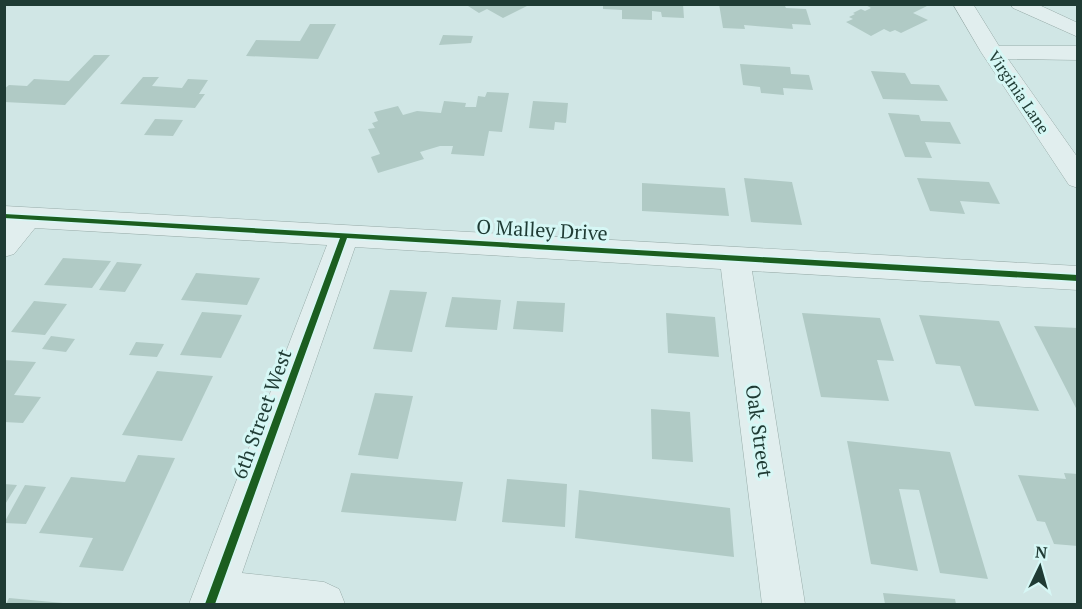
<svg xmlns="http://www.w3.org/2000/svg" width="1082" height="609" font-family="'PT Serif',serif">
<style>
.building{fill:#b0cac5}
.lines{fill:none;stroke-linecap:round;stroke-linejoin:round}
.minor-casing{stroke:#98aca9;stroke-width:1}
.minor{fill:#e1eeee;fill-rule:evenodd}
.cycleway-casing{stroke:#d6f7f5;stroke-width:3}
.cycleway{fill:#1b5e20;fill-rule:evenodd}
.labels{text-anchor:middle;stroke-width:6;stroke-linejoin:round;paint-order:stroke}
.far-street-label{font-size:16px;fill:#1f3b34;stroke:#d6f7f5}
.street-label{font-size:20px;fill:#1f3b34;stroke:#d6f7f5}
</style>
<rect width="100%" height="100%" fill="#d0e6e5"/>
<path class="building" d="M471 4H531L503 18 487 9 479 13 468 6Z
M603 4H683L684 18 662 17 661 12 652 11V20L622 19V10L603 9Z
M719 4H784L786 8 806 9 811 25 792 24 793 29 744 25 745 29 723 28Z
M864 4H923L927 6 913 13 928 20 901 33 895 30 890 32 884 29 871 36 846 22 853 19 849 17 855 14 853 13 861 9 865 11 871 8Z
M310 24H336L318 59 246 56 256 40 300 41Z
M443 35 473 36 471 43 439 45Z
M94 55H110L65 105 4 102V89L9 85 27 86 34 79 69 81Z
M740 64 790 67 791 74 809 75 813 90 783 88 784 95 761 93 760 87 743 85Z
M871 71 905 73 911 84 939 85 948 101 883 99Z
M143 77H159L152 86 182 88 188 79 208 80 199 94H205L195 108 120 104Z
M487 92 509 93 502 132 489 131 484 156 451 154 453 146H440L420 152 424 159 378 173 371 157 380 154 368 129 375 128 372 123 378 121 374 112 398 106 403 115 417 111 441 113 444 101 466 103 465 107H476L478 96 485 97Z
M533 101 568 103 566 123 555 122 554 130 529 128Z
M888 113 919 115 921 121 950 122 961 144 925 142 932 158 905 157Z
M155 119 183 120 173 136 144 135Z
M744 178 792 182 802 225 751 222Z
M917 178 989 182 1000 204 960 201 965 214 930 211Z
M642 183 725 188 729 216 642 211Z
M63 258 111 261 92 288 44 285Z
M117 262 142 264 125 292 99 290Z
M196 273 260 278 247 305 181 300Z
M390 290 427 292 412 352 373 349Z
M452 297 501 300 497 330 445 327Z
M34 301 67 304 45 335 11 332Z
M517 301 565 303 563 332 513 329Z
M202 312 242 315 221 358 180 355Z
M666 313 715 317 719 357 668 353Z
M802 313 880 318 894 361 877 360 889 401 821 397Z
M919 315 999 321 1039 411 975 406 960 366 936 364Z
M1034 326 1078 328V412Z
M51 336 75 339 66 352 42 349Z
M136 342 164 344 157 357 129 355Z
M4 360 36 362 14 395 41 397 23 423 4 422Z
M157 371 213 376 182 441 122 435Z
M375 393 413 396 398 459 358 455Z
M651 409 690 412 693 462 652 459Z
M847 441 950 452 988 579 940 573 919 490 899 489 918 571 871 564Z
M138 455 175 458 123 571 79 567 93 538 39 533 71 477 125 482Z
M351 473 463 482 456 521 341 512Z
M1064 473 1078 474V546L1054 544 1045 522 1037 521 1018 475 1066 479Z
M507 479 567 484 565 527 502 522Z
M4 484 17 485 4 506Z
M25 485 46 487 26 524 4 523Z
M579 490 730 508 734 557 575 538Z
M883 593 955 599 956 604H885Z
M9 598 63 603V604H6Z"/>
<g class="lines">
<g class="minor-casing">
<path id="minor" d="M953 4H973L999 46H1078V60L1008 59 1078 158V188L1069 185 981 52Z
M1010 4H1037L1078 23V37L1013 8Z
M4 206 1078 266V290L752 271 805 604H762L721 269 355 247 242 573 324 582 339 589 345 604H189L327 245 35 228 14 254 4 257Z"/>
</g>
<use href="#minor" class="minor"/>
<g class="cycleway-casing">
<path id="cycleway" d="M4 214 1078 275V281L347 238 215 604H205L340 238 4 218Z"/>
</g>
<use href="#cycleway" class="cycleway"/>
</g>
<g class="labels">
<g class="far-street-label">
<text transform="translate(1019 92) rotate(56)" y="6">Virginia Lane</text>
</g>
<g class="street-label">
<text transform="translate(542 230) rotate(3)" y="7">O Malley Drive</text>
<text transform="translate(262 414) rotate(-70)" y="7">6th Street West</text>
<text transform="translate(759 431) rotate(82)" y="7">Oak Street</text>
</g>
</g>
<rect width="1082" height="609" fill="none" stroke="#1f3b34" stroke-width="12"/>
<g transform="translate(1040 567) rotate(5)" stroke="#d6f7f5" stroke-width="4.5" paint-order="stroke">
<path d="M0-4.5L10 22L0 15L-10 22Z" fill="#1f3b34"/>
<text y="-9" font-size="16" font-weight="bold" text-anchor="middle" fill="#1f3b34">N</text>
</g>
</svg>
